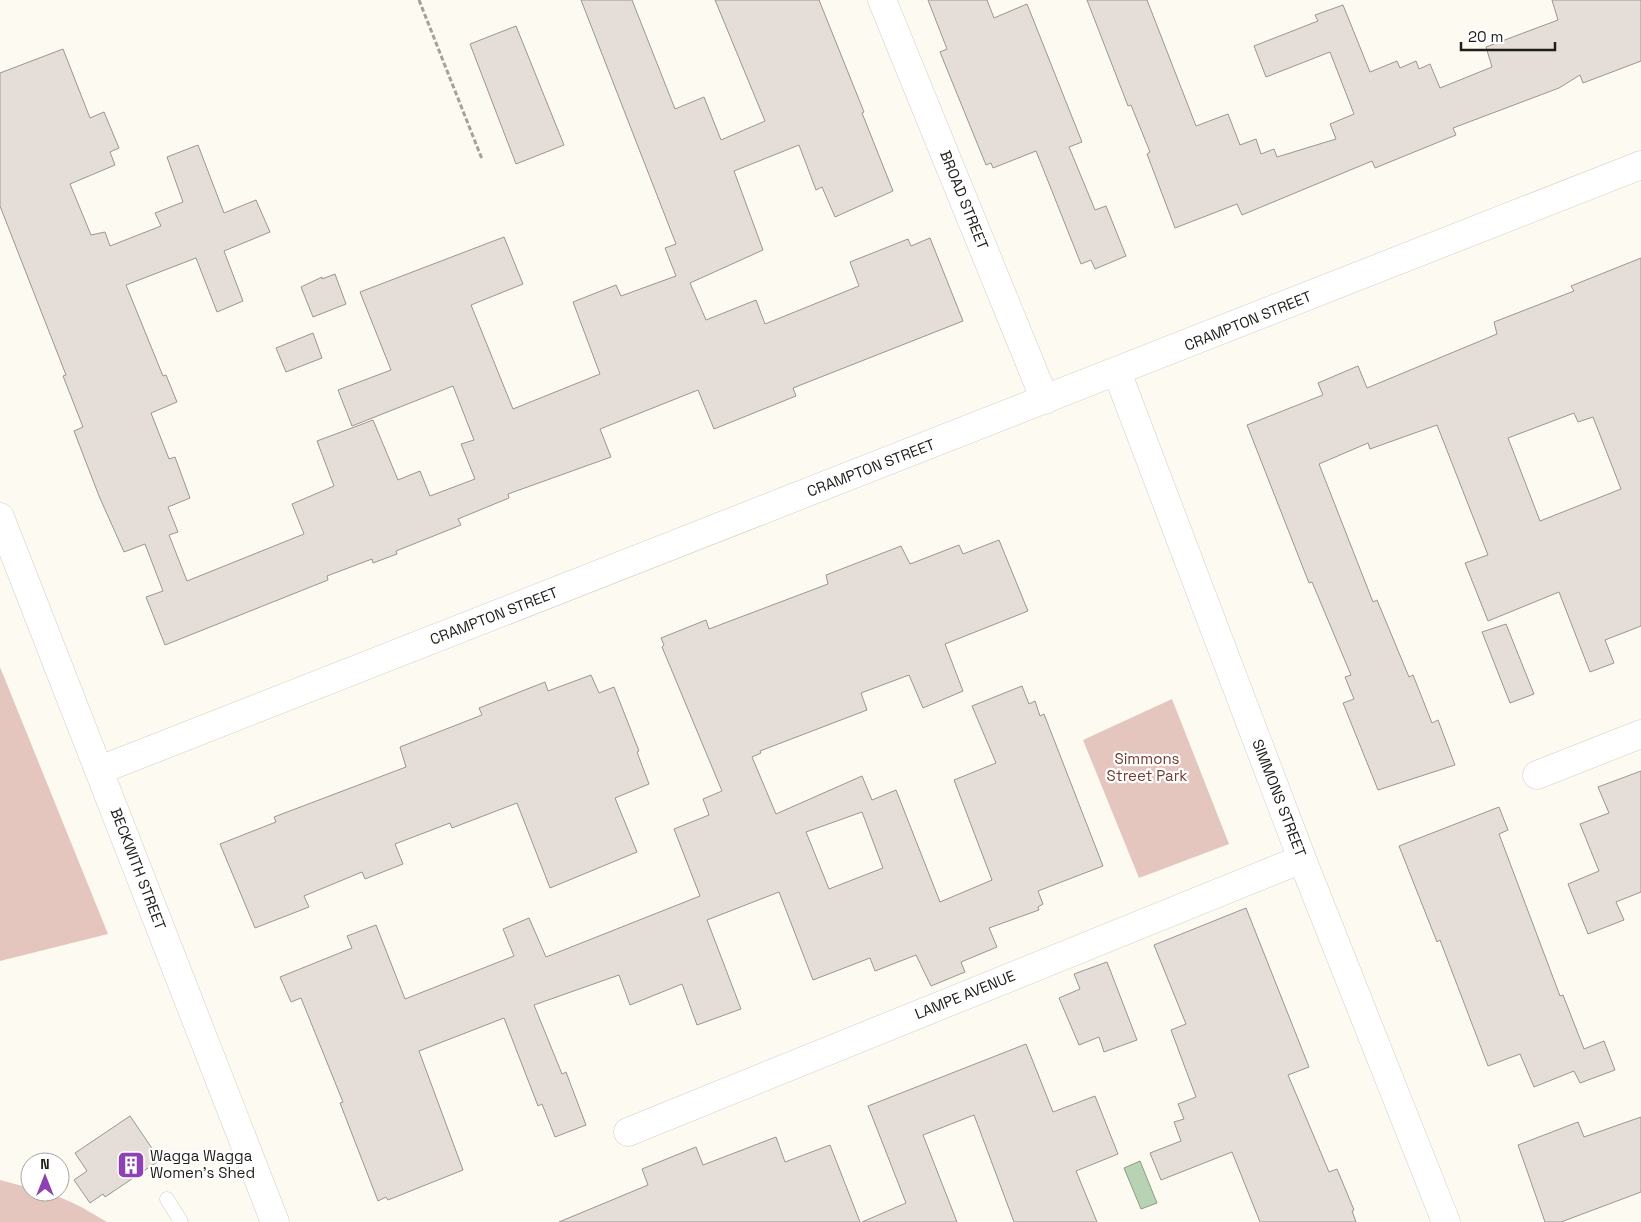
<svg xmlns="http://www.w3.org/2000/svg" width="1641" height="1222" font-family="'Space Grotesk',sans-serif">
<style>
.green{fill:#e4c6bf}
.water{fill:#b8d3b3;stroke:#8a9d85}
.building{fill:#e5ded8;stroke:#9c9590;fill-rule:evenodd}
.lines{fill:none;stroke-linecap:round;stroke-linejoin:round}
.lane-casing{stroke:#d2cec6;stroke-width:15}
.street-casing{stroke:#d2cec6;stroke-width:29}
.path{stroke:#a4a29b;stroke-width:3;stroke-dasharray:5 2.5;stroke-linecap:butt}
.lane{stroke:#fff;stroke-width:14}
.street{stroke:#fff;stroke-width:28}
.labels{text-anchor:middle;stroke-width:4.5;stroke-linejoin:round;paint-order:stroke}
.street-label{font-size:15px;fill:#1f1e1b;stroke:#fff}
.park-label{font-size:15px;fill:#733a2e;stroke:#fff}
.poi-label{font-size:15px;fill:#1f1e1b;stroke:#fff;text-anchor:start}
</style>
<rect width="100%" height="100%" fill="#fdfaf1"/>
<path class="green" d="M0 667 108 934 0 961Z
M1172 699 1229 844 1139 878 1083 740Z
M0 1180 30 1188V1192C59 1192 83 1208 107 1222H0Z"/>
<path class="water" d="M1140 1161 1157 1203 1141 1209 1124 1168Z"/>
<path class="building" d="M581 0H632L675 109 704 97 721 140 765 121 715 0H819L864 112 862 113 893 191 835 217 822 187 816 190 799 145 734 171 763 250 690 283 706 320 756 300 765 324 859 286 850 262 908 239 911 246 930 238 963 321 793 388 796 396 714 429 698 390 600 429 611 457 508 494 509 498 458 519 461 525 396 551 397 554 373 563 372 559 327 576 328 580 165 645 146 597 163 591 145 544 124 552 99 496 74 431 83 427 63 376 66 375 0 206V73L63 49 90 118 104 112 119 148 110 152 115 165 70 184 91 235 105 232 110 246 161 226 155 213 183 202 167 157 198 145 224 213 256 200 270 232 224 251 243 301 217 312 196 258 126 285 163 376 166 375 177 402 151 413 169 459 175 457 190 498 168 507 178 532 169 535 187 581 304 534 292 504 334 486 317 441 373 420 398 480 420 471 430 496 475 479 461 444 474 440 453 386 352 426 338 390 391 370 360 292 504 237 523 284 471 305 513 409 600 374 573 302 616 285 621 296 676 276 665 248 676 244Z
M928 0H987L994 18 1027 4 1082 142 1069 147 1095 210 1106 206 1126 256 1095 269 1091 260 1081 264 1036 151 993 168 991 163 986 165 940 52 947 49Z
M1087 0H1147L1196 126 1228 114 1240 145 1256 139 1261 154 1274 149 1277 157 1336 139 1330 124 1354 114 1330 52 1266 77 1254 46 1318 21 1315 15 1343 5 1370 72 1397 61 1400 68 1416 61 1419 69 1430 64 1440 88 1492 67 1486 47 1558 20 1552 0H1641V61L1583 83 1580 75 1559 88 1453 128 1456 135 1375 168 1372 161 1242 215 1237 204 1175 228 1147 154 1150 152 1131 105 1128 106Z
M516 26 564 145 516 164 470 44Z
M1641 258V626L1605 640 1614 663 1590 672 1559 592 1488 621 1465 563 1488 555 1437 425 1370 449 1368 443 1319 464 1373 602 1377 600 1409 677 1413 675 1432 723 1438 720 1455 765 1378 790 1343 703 1354 699 1345 677 1351 675 1312 582 1309 583 1247 425 1323 395 1318 383 1358 366 1367 388 1497 334 1494 322 1574 291 1571 286ZM1574 413 1578 422 1593 417 1621 489 1540 521 1508 438Z
M335 274 346 304 313 317 301 287 322 277V279Z
M313 333 322 358 286 372 276 348Z
M999 540 1028 611 945 644 963 691 923 708 909 675 861 693 867 710 760 751 761 753 752 757 776 814 862 776 872 800 896 790 940 902 992 880 954 780 996 763 972 706 1022 686 1029 704 1035 701 1040 716 1044 714 1103 866 1038 891 1043 904 1038 907 1039 910 989 928 997 947 961 962 965 972 931 986 916 955 875 971 870 958 813 980 779 892 707 920 741 1009 697 1025 682 984 630 1005 619 975 534 1005 562 1074 566 1072 586 1125 555 1137 542 1104 538 1106 504 1018 419 1051 463 1170 388 1200 386 1197 378 1201 340 1103 343 1102 301 998 291 1002 280 977 352 948 347 936 376 925 405 999 514 956 503 929 529 918 546 957 700 896 674 829 709 815 703 799 722 791 662 647 664 645 661 638 706 620 709 629 828 584 826 575 901 546 910 564 959 545 963 554ZM862 812 883 868 829 889 806 832Z
M1506 624 1534 694 1510 703 1482 632Z
M591 675 599 693 614 687 639 751 637 752 649 784 615 798 637 852 550 888 517 803 452 828 450 823 395 844 403 864 365 879 362 872 304 896 309 907 255 928 220 844 276 822 274 817 406 767 400 747 482 715 479 708 545 682 548 691Z
M1641 771V892L1616 902 1624 920 1588 934 1568 884 1599 871 1580 824 1609 813 1598 787Z
M1499 807 1508 830 1499 834 1560 996 1563 995 1584 1049 1604 1041 1615 1070 1580 1083 1574 1071 1534 1087 1520 1054 1488 1066 1440 940 1437 942 1399 846Z
M1246 908 1309 1067 1288 1075 1329 1172 1337 1169 1354 1210 1352 1211 1356 1222H1260L1232 1152 1161 1180 1150 1153 1181 1141 1174 1122 1184 1119 1178 1104 1196 1097 1171 1030 1186 1024 1154 945Z
M1107 962 1137 1040 1104 1052 1099 1037 1079 1045 1059 998 1080 989 1074 974Z
M1026 1044 1053 1112 1095 1096 1118 1154 1076 1171 1097 1222H1014L974 1115 923 1135 957 1222H862L906 1203 868 1106Z
M130 1116 160 1160 105 1197 103 1194 90 1203 74 1180 87 1171 75 1153Z
M1641 1117V1192L1561 1222H1545L1518 1145 1578 1122 1584 1137Z
M776 1137 785 1162 830 1145 860 1222H559L648 1185 642 1169 696 1147 703 1165Z"/>
<g class="lines">
<g class="lane-casing">
<path id="lane" d="M167 1199 181 1222"/>
</g>
<g class="street-casing">
<path id="street" d="M882 0 1045 400
M1117 372 1302 859 1446 1222
M0 517 275 1222
M100 770 1641 165
M1537 775 1641 734
M628 1132 1302 859"/>
</g>
<path class="path" d="M419 0 482 159"/>
<use href="#lane" class="lane"/>
<use href="#street" class="street"/>
</g>
<defs>
<g id="building-square" transform="scale(1.4375)"><rect x="-9" y="-9" width="18" height="18" rx="4" fill="#8d41b3" stroke="#fff"/><path d="M-4-6H4V6H1V3H-1V6H-4ZM-2.5-4.3h1.7v1.8h-1.7ZM.8-4.3h1.7v1.8H.8ZM-2.5-1h1.7V.8h-1.7ZM.8-1h1.7V.8H.8Z" fill="#fff"/></g>
</defs>
<g fill-rule="evenodd">
<use href="#building-square" x="131" y="1165"/>
</g>
<g class="labels">
<g class="street-label">
<text transform="translate(964 200) rotate(68)" y="5">BROAD STREET</text>
<text transform="translate(1248 321) rotate(-22)" y="5">CRAMPTON STREET</text>
<text transform="translate(871 468) rotate(-21)" y="5">CRAMPTON STREET</text>
<text transform="translate(494 616) rotate(-21)" y="5">CRAMPTON STREET</text>
<text transform="translate(1279 798) rotate(69)" y="5">SIMMONS STREET</text>
<text transform="translate(138 869) rotate(69)" y="5">BECKWITH STREET</text>
<text transform="translate(965 995) rotate(-22)" y="5">LAMPE AVENUE</text>
</g>
<g class="park-label">
<text x="1147" y="764">Simmons<tspan x="1147" dy="17">Street Park</tspan></text>
</g>
<g class="poi-label">
<text x="150" y="1161">Wagga Wagga<tspan x="150" dy="17">Women's Shed</tspan></text>
</g>
</g>
<g transform="translate(45 1177)"><circle r="24" fill="#ffffff" stroke="#a5a5a4"/>
<path d="M0-4L9 19L0 12L-9 19Z" fill="#8d41b3"/>
<text y="-8" font-size="14" font-weight="bold" text-anchor="middle" fill="#1f1e1b">N</text>
</g>
<path d="M1461 42v8h94v-8" fill="none" stroke="#1f1e1b" stroke-width="2.5"/>
<text x="1468" y="42" font-size="15" fill="#1f1e1b" stroke="#ffffff" stroke-width="4" paint-order="stroke">20 m</text>
</svg>
